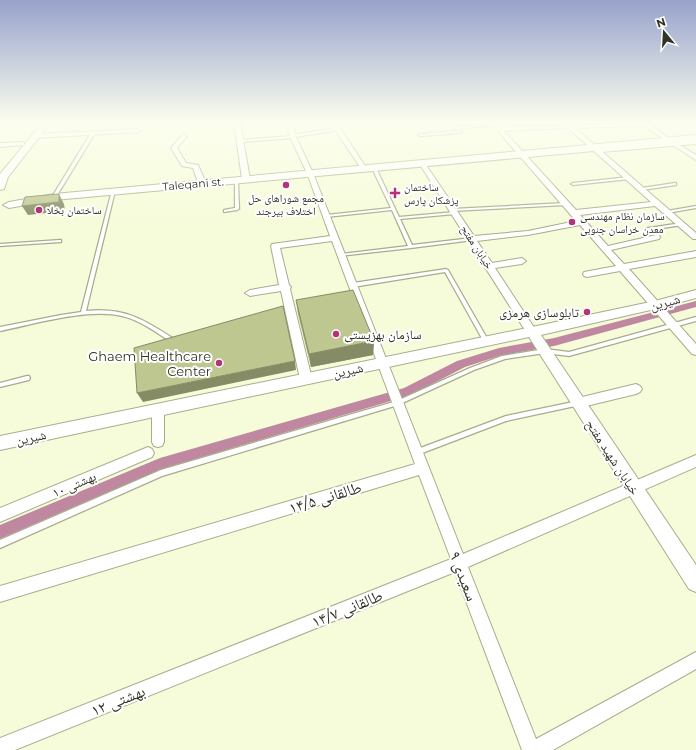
<svg xmlns="http://www.w3.org/2000/svg" width="696" height="750" font-family="Montserrat,'Noto Naskh Arabic',sans-serif">
<style>
.lines{fill:none;stroke-linecap:round;stroke-linejoin:round}
.canal{fill:#bf88a0;fill-rule:evenodd}
.service-casing{stroke:#a7ad8c;stroke-width:2.5}
.minor-casing{stroke:#a7ad8c;stroke-width:2}
.tertiary-casing{stroke:#a7ad8c;stroke-width:2}
.secondary-casing{stroke:#a7ad8c;stroke-width:2}
.service{fill:#fff;fill-rule:evenodd}
.minor{fill:#fff;fill-rule:evenodd}
.tertiary{fill:#fff;fill-rule:evenodd}
.secondary{fill:#fff;fill-rule:evenodd}
.wall{fill:#a3ab7c}
.shaded-wall{fill:#858b65}
.building{fill:#bec790;stroke:#858b65}
.poi-dot{fill:#b63279;stroke:#fff;stroke-width:1.5}
.labels{text-anchor:middle;stroke-width:4;stroke-linejoin:round;paint-order:stroke}
.far-street-label{font-size:11px;fill:#303325;stroke:#fff}
.far-poi-label{font-size:11px;fill:#303325;stroke:#fff;text-anchor:start}
.street-label{font-size:13px;fill:#303325;stroke:#fff}
.poi-label{font-size:13px;fill:#303325;stroke:#fff;text-anchor:end}
.near-street-label{font-size:16px;fill:#303325;stroke:#fff}
</style>
<rect width="100%" height="100%" fill="#f6fcd9"/>
<g class="lines">
<path class="canal" d="M696 301V307L554 346 499 356 465 367 411 395 162 469 0 539V525L160 458 404 388 457 361 499 348 554 338Z"/>
<g class="service-casing">
<path id="service" d="M495 123 497 124 496 125 459 129 462 132 460 133 420 136 418 135 420 134 458 131 455 128 456 127Z
M338 128 340 129 339 130 294 137 293 138 240 142 238 141 240 140 292 136 293 135Z
M93 132 95 133 56 197 53 198 52 197 91 133Z
M373 167 376 168 399 217 455 212 457 213 455 214 400 219 412 245 472 238H473V240L411 248 339 256V254H341L408 246 392 210 326 217 324 216 326 215 391 208 372 168Z
M629 177H630V179L573 185 571 184 573 183Z
M235 179 238 180 239 209 237 210 224 212V210L235 208Z
M675 183H676V185L642 190 640 189 642 188Z
M112 190 115 191 86 311C125 307 145 320 177 341L178 342 177 343H173C157 333 140 320 122 316 87 308 35 324 0 331V327L61 315 81 312Z
M565 203 567 204 566 205 452 211 450 210 452 209Z
M696 206V208L667 213 665 212 667 211Z
M682 223 684 224 683 225 648 230 646 229 648 228Z
M60 240H61V242L0 246V244Z
M446 269 448 270 488 340 489 341 488 342H484L445 272 353 287 351 285 353 283Z
M696 317V321L569 356 545 353 505 359 474 370 398 405 162 476 0 548V540L161 470 397 401 470 368 502 356 545 349 569 352Z
M27 376H29L30 378 29 380 0 387V383Z
M578 401H580L581 403 580 405 506 421 417 455 415 454 414 452 415 450 506 416Z"/>
</g>
<g class="minor-casing">
<path id="minor" d="M0 122H5L0 125Z
M234 122H240L250 179 246 181 242 179Z
M286 122H292L296 137 313 173 463 554 696 455V467L468 567 536 739 696 652V669L553 750H522L455 572 15 750H0V738L451 559 419 475 0 602V586L415 464 332 241 280 248 289 285 291 287 290 289 312 379 310 382 306 383 302 382 300 379 281 291 250 296 245 293 250 290 279 285 271 246 272 244 330 236 307 173 290 137Z
M330 122H336L367 169 366 170H362Z
M490 122H496L501 127 564 125 561 122H567L571 125 647 122 670 139V141H666L645 126 575 128 696 233V239H693L655 206 580 215 608 246 656 235H659L660 237 659 239 611 250 624 264 696 251V257L629 269 696 344V355L692 354 620 271 587 277 584 276 583 274 584 272 616 266 580 225 528 235 477 241 492 263 522 258 526 261 522 264 495 268 537 332 536 335H528L419 163 424 162 474 236 528 231 576 221ZM568 128 651 202 576 210 504 131Z
M137 129 140 131 139 132 35 138 32 136 35 134Z
M184 134 187 136 177 148 186 163 198 165 206 183 205 185H199L198 183 193 168 182 166 171 148 182 135Z
M673 141 696 155V160L671 144 670 143Z
M22 142 24 143V145L0 147V143Z
M636 384 640 386 642 389 640 392 636 394 578 408 574 406 572 403 574 400 578 398Z
M158 406 162 408 164 411V442L162 446 158 447 154 446 152 442V411L154 408Z
M148 447 152 449 154 453 152 457 0 522V508Z"/>
</g>
<g class="tertiary-casing">
<path id="tertiary" d="M696 290V298L655 309 541 335 696 565V592L689 589 529 337 0 450V436L532 327 655 301Z"/>
</g>
<g class="secondary-casing">
<path id="secondary" d="M43 122H51L8 177 4 189 0 190V174Z
M696 135V144L601 152 594 151 54 200 9 208 3 205 9 202 54 194Z"/>
</g>
<use href="#service" class="service"/>
<use href="#minor" class="minor"/>
<use href="#tertiary" class="tertiary"/>
<use href="#secondary" class="secondary"/>
</g>
<path class="wall" d="M296 300 374 341 373 355 311 367 298 314Z"/>
<path class="shaded-wall" d="M59 194 64 204 65 211 28 215 22 206Z
M374 341 373 355 311 367 309 354Z
M295 361 296 370 143 402 137 393Z"/>
<path class="building" d="M59 194V202L22 206 25 197Z
M353 290 374 341 309 354 296 300Z
M283 306 295 361 137 393 134 348Z"/>
<linearGradient id="sky" x2="0" y2="1"><stop stop-color="#97a2cb"/><stop offset="0.54" stop-color="#fbfeee"/><stop offset="1" stop-color="#fbfeee" stop-opacity="0"/></linearGradient>
<rect width="696" height="226" fill="url(#sky)"/>
<g class="poi-dot">
<circle cx="286" cy="185" r="4"/>
<path d="M393 187h4v4h4v4h-4v4h-4v-4h-4v-4h4z"/>
<circle cx="39" cy="210" r="4"/>
<circle cx="572" cy="222" r="4"/>
<circle cx="587" cy="312" r="4"/>
<circle cx="336" cy="334" r="4"/>
<circle cx="219" cy="363" r="4"/>
</g>
<g class="labels">
<g class="far-street-label">
<text transform="translate(193 184) rotate(-5)" y="4">Taleqani st.</text>
<text transform="translate(477 247) rotate(57)" y="4">خیابان مفتح</text>
</g>
<g class="far-poi-label">
<text x="404" y="191">ساختمان<tspan x="404" dy="13">پزشکان پارس</tspan></text>
<text x="286" y="202" text-anchor="middle">مجمع شوراهای حل<tspan x="286" dy="13">اختلاف بیرجند</tspan></text>
<text x="47" y="214">ساختمان بخلا</text>
<text x="580" y="220">سازمان نظام مهندسی<tspan x="580" dy="13">معدن خراسان جنوبی</tspan></text>
</g>
<g class="street-label">
<text transform="translate(665 302) rotate(-15)" y="5">شیرین</text>
<text transform="translate(348 370) rotate(-12)" y="5">شیرین</text>
<text transform="translate(31 437) rotate(-12)" y="5">شیرین</text>
<text transform="translate(613 457) rotate(57)" y="5">خیابان شهید مفتح</text>
<text transform="translate(74 484) rotate(-23)" y="5">بهشتی ۱۰</text>
</g>
<g class="poi-label">
<text x="579" y="317">تابلوسازی هرمزی</text>
<text x="344" y="339" text-anchor="start">سازمان بهزیستی</text>
<text x="211" y="361">Ghaem Healthcare<tspan x="211" dy="15">Center</tspan></text>
</g>
<g class="near-street-label">
<text transform="translate(325 497) rotate(-17)" y="6">طالقانی ۱۴/۵</text>
<text transform="translate(464 576) rotate(69)" y="6">سعیدی ۹</text>
<text transform="translate(347 608) rotate(-22)" y="6">طالقانی ۱۴/۷</text>
<text transform="translate(118 700) rotate(-22)" y="6">بهشتی ۱۲</text>
</g>
</g>
<g transform="translate(664 32) rotate(342)" stroke="#ffffff" stroke-width="3" paint-order="stroke">
<path d="M0-3L7 15L0 10L-7 15Z" fill="#303325"/>
<text y="-6" font-size="11" font-weight="bold" text-anchor="middle" fill="#303325">N</text>
</g>
</svg>
